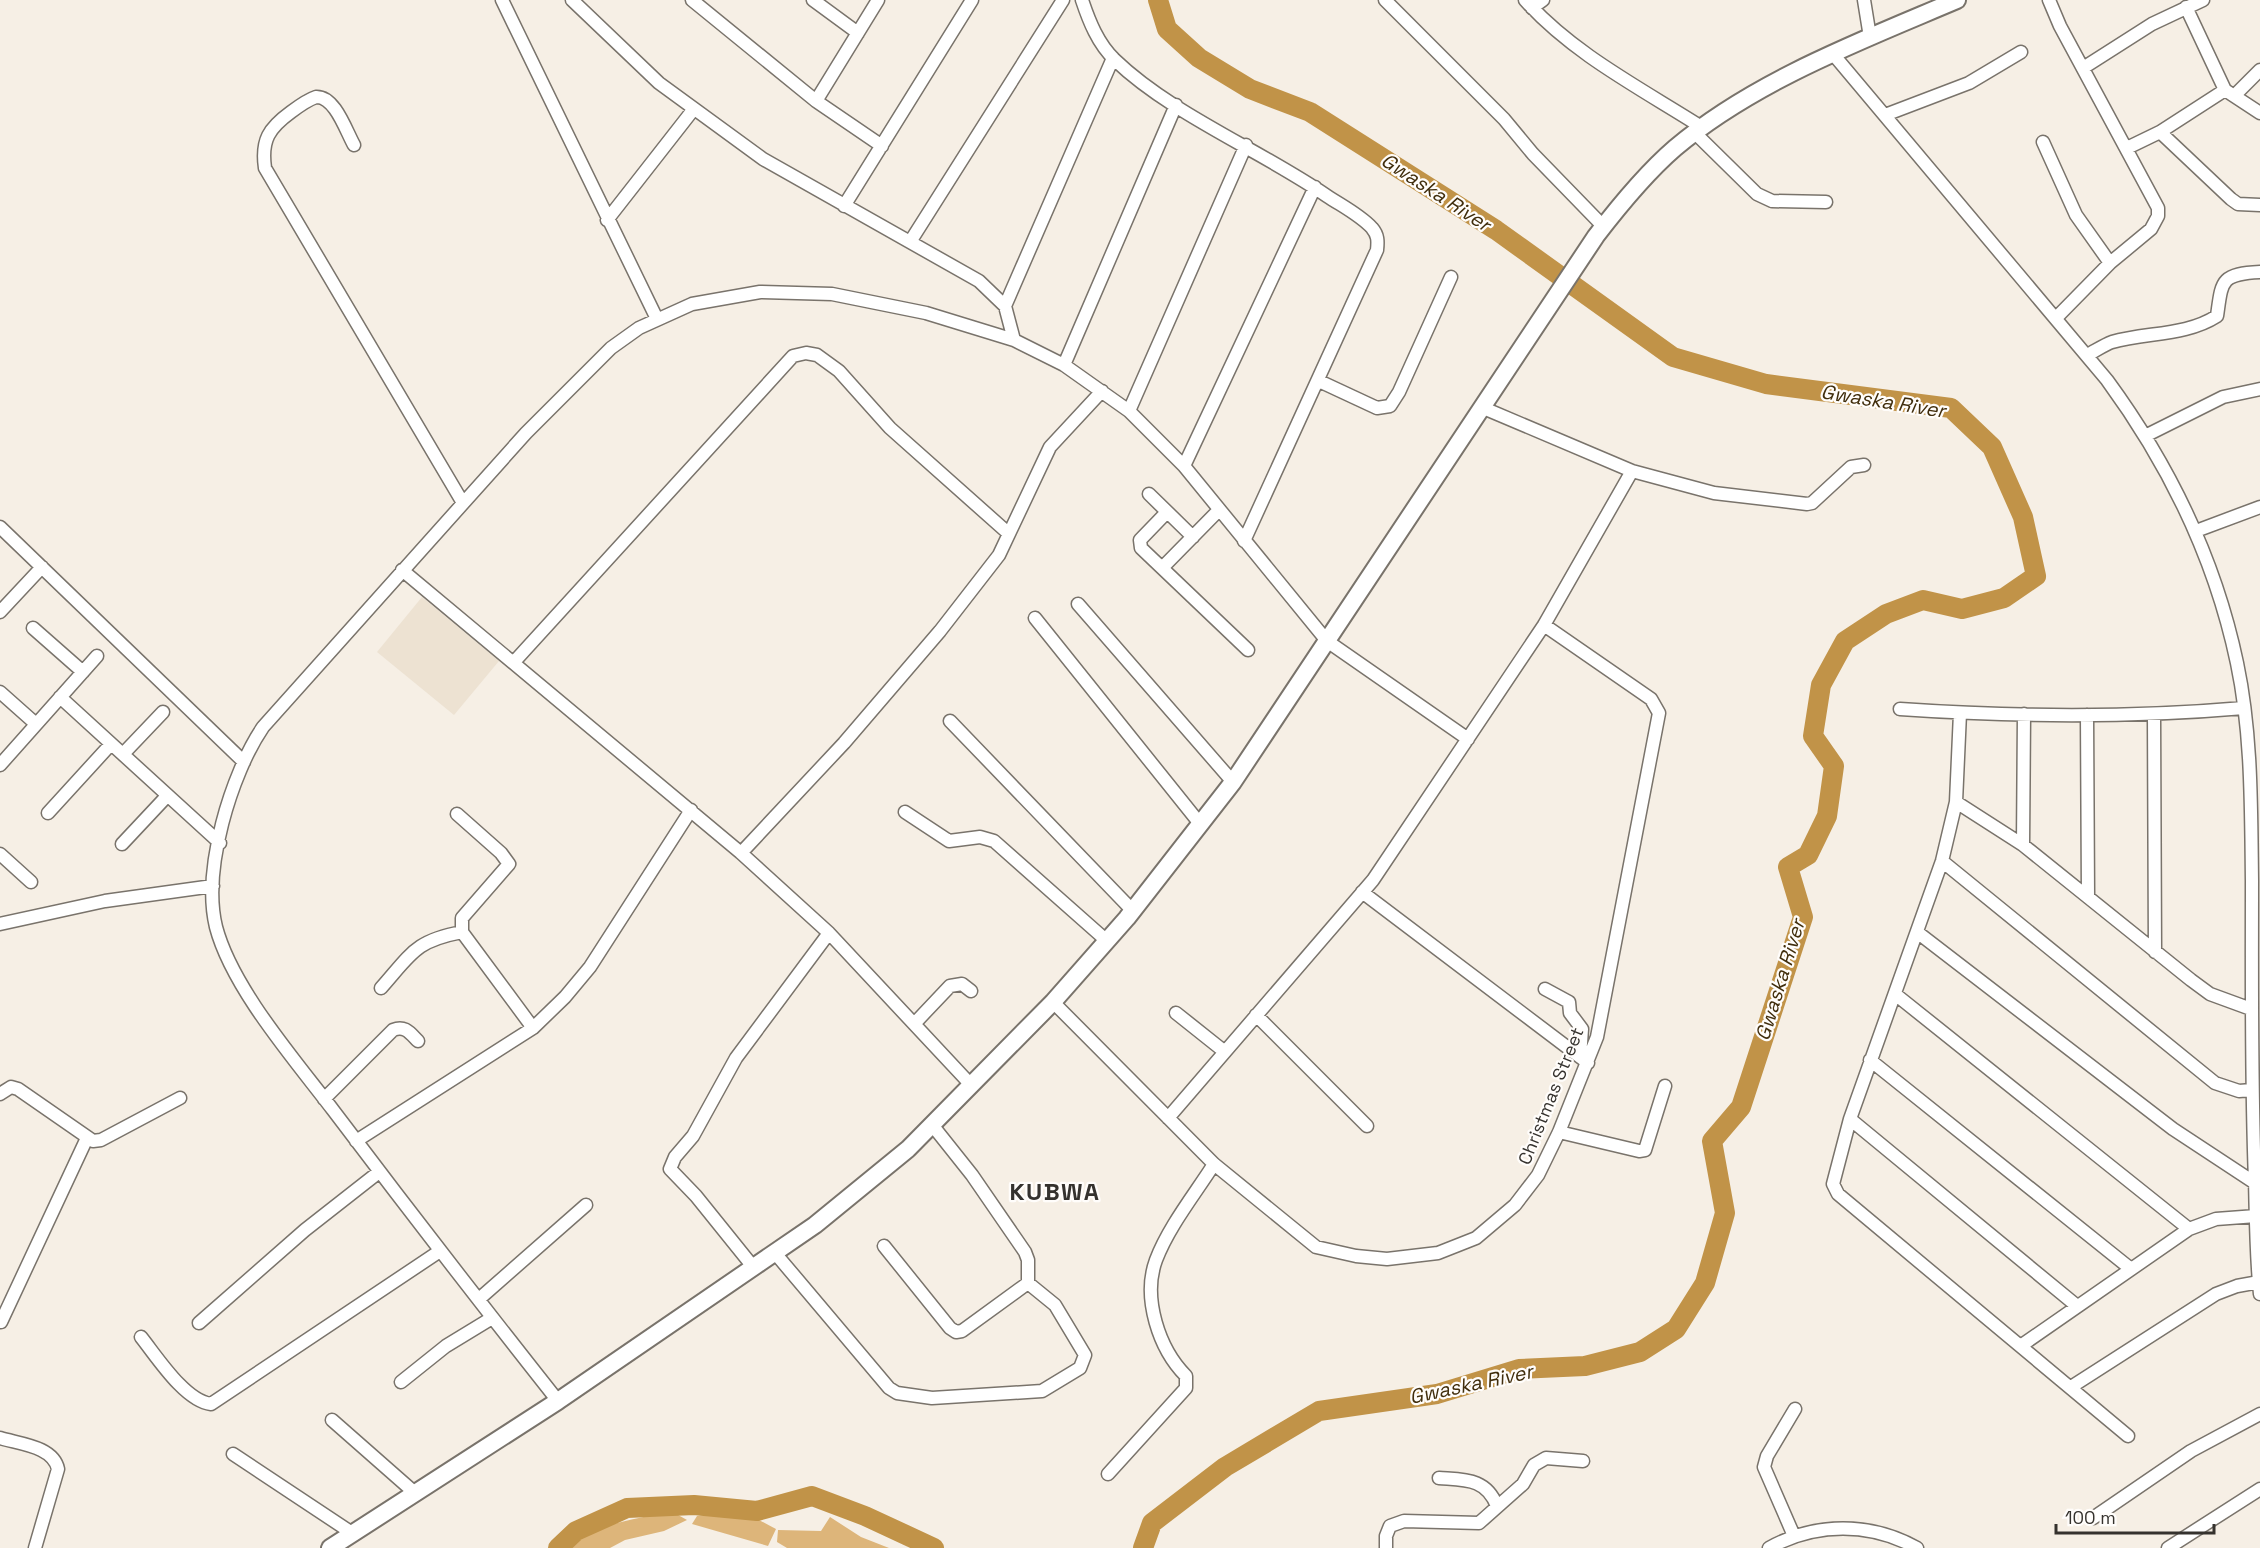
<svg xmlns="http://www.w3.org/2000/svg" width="2260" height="1548" font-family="'Space Grotesk',sans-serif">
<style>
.built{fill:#ede2d2}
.green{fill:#ddb57a}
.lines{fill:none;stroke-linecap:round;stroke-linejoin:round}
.river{stroke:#c19348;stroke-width:20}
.minor-casing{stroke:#79736b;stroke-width:15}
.major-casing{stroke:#79736b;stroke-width:20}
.minor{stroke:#fff;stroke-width:12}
.major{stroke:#fff;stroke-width:16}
.labels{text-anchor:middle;stroke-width:4.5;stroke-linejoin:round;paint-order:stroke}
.street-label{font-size:18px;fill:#35322e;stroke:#fffdfb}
.water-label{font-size:20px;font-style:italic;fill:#412e0d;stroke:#fffdfb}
.district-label{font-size:24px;font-weight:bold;letter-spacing:1.5px;fill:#35322e;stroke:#fffdfb}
</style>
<rect width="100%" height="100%" fill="#f6efe5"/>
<path class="built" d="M422 597 499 661 454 715 377 652Z"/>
<path class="green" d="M671 1511 687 1520 664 1531 625 1540 610 1548H566C591 1524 638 1519 671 1511Z
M713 1514 759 1520 776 1529 768 1546 692 1524 697 1516Z
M830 1517 861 1537 889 1548H787L777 1542 778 1530 821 1531Z"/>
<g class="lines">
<path class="river" d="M558 1548 576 1531 627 1508 694 1505 757 1511 812 1496 865 1516 934 1548
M1143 1548 1152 1523 1225 1467 1319 1411 1437 1394 1519 1369 1585 1366 1640 1352 1676 1329 1705 1283 1725 1213 1712 1141 1741 1107 1803 917 1788 867 1808 855 1827 816 1834 766 1813 736 1821 685 1845 641 1886 614 1923 600 1962 609 2004 598 2036 576 2023 517 1992 447 1951 408 1766 384 1673 357 1496 230 1310 112 1250 89 1199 58 1167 29 1158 0"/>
<g class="minor-casing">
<path id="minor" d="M502 0 657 319
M572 0 659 83 763 159 979 281 1005 306 1014 340
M692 0 816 101 882 146
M813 0 858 33
M1082 0C1089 21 1098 44 1115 60 1171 114 1262 151 1327 196 1342 206 1360 215 1372 228 1378 235 1378 241 1377 250L1244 541
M1385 0 1504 119 1533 154 1603 226
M1525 0C1573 54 1642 89 1703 128
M1864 0 1870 37
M2049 0 2060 26 2158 208V216L2151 229 2110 263 2056 318
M2186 7 2225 90 2260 113
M1532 8 1543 0
M1833 54 2107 380C2170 466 2215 558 2237 663 2252 734 2251 808 2252 881 2252 980 2251 1080 2255 1180 2256 1218 2256 1256 2260 1294
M2083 68 2152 24 2203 0
M2235 95 2260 70
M816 101 878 0
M1885 115 1969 83 2021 52
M2160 132 2231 199 2238 204 2260 205
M1695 133 1757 194 1772 201 1826 202
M2043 142 2076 215 2110 263
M354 145C346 131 335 96 316 97 307 100 299 106 291 112 269 128 261 140 265 168L463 503
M2127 148 2160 132 2225 90
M844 206 972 0
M607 220 693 110
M910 242 1063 0
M1005 306 1113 58
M2087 355C2095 351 2104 345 2112 342 2147 332 2186 336 2217 316 2222 281 2220 274 2260 272
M1064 365 1176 105
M1319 381 1377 408 1390 406 1399 392 1451 277
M1481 407 1632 471 1714 493 1807 504 1812 503 1851 467 1864 465
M1129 411 1246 145
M2147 435 2223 397 2260 389
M1184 466 1315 187
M1149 494 1193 537
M1167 512 1140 540 1141 548 1248 650
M0 527 244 762
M2196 531 2260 507
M1162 568 1219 510
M402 570 741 853 829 933 972 1086
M1078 604 1233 782
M0 612 42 567
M1035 618 1201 825
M33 628 83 672
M514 662 793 356 806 353 817 355 839 371 890 428 1008 533
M0 692 36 724
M60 697 220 843
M1900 709C2015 717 2129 718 2244 708
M1960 713 1956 802 1942 861 1850 1119 1833 1184 1838 1194 2128 1436
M2087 715 2088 896
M2154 716 2155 952
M950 721 1133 911
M123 754 163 712
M0 765 97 656
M1956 802 2023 845 2191 980 2210 994 2251 1009
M905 812 949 841 980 837 994 841 1107 941
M48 813 111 744
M457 814 501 853 509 864 462 918V932L533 1028
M122 844 167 796
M2023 845 2024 714
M741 853 844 743 940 631 999 555 1050 447 1102 391
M0 854 31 882
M1942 861 2215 1083 2239 1091 2252 1090
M1362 892 1588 1063
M0 924 105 901 213 886
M1917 932 2173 1129 2255 1183
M381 988C412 953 415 941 462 932
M1545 989 1569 1002 1570 1013 1582 1029 1580 1057
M1895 994 2189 1229
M1053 1002 1214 1164 1316 1247 1356 1256 1387 1259 1438 1253 1476 1238 1515 1205 1538 1175 1559 1132 1597 1037 1659 713 1651 699 1544 625
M1176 1013 1225 1052
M1256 1015 1367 1126
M914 1024 950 986 962 984 971 991
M1870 1060 2131 1269
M0 1094 11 1087 18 1089 93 1141 101 1140 180 1098
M324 1099 393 1030C405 1025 410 1033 418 1041
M1168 1118 1373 880 1544 625 1632 471
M1850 1119 2077 1306
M1559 1132 1639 1151 1645 1150 1665 1086
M356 1141 533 1028 565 997 590 967 691 810
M884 1246 950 1328 956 1332 962 1331 1028 1283V1260L1025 1252 972 1175 933 1126
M775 1253 889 1388 897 1393 932 1398 1042 1391 1080 1368 1085 1355 1055 1305 1028 1283
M754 1268 696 1196 670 1169 675 1157 693 1136 736 1058 829 933
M479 1299 586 1205
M1 1322 87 1138
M199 1323 305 1230 379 1172
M141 1337C157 1357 185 1401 211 1404L440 1251
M2022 1345 2189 1229 2216 1219 2256 1216
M401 1382 446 1346 492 1318
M2071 1387 2216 1294 2237 1286 2259 1282
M558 1401C482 1305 407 1208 333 1110 295 1060 232 988 216 927 202 870 231 774 263 727L526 433 611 348 639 328 692 304 760 292 832 294 926 313 1014 340 1064 365 1129 411 1184 466 1327 641 1468 739
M332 1420 415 1493
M0 1438C19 1444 53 1446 58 1469L35 1548
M233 1454 352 1533
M1108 1474 1186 1388V1376C1159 1349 1142 1298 1156 1260 1169 1226 1195 1194 1214 1164
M1439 1478C1465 1480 1486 1478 1497 1506
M2093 1518 2191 1451 2260 1414
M1794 1536 1764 1467 1767 1456 1795 1409
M1386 1548V1536L1390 1526 1404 1521 1479 1523 1523 1484 1534 1465 1546 1458 1583 1461
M1769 1548C1816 1522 1870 1522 1917 1548
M2168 1548 2260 1489"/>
</g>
<g class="major-casing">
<path id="major" d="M330 1548 558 1401 815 1225 908 1149 1053 1002 1127 918 1233 782 1596 236C1619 206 1646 173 1675 148 1754 81 1863 40 1957 0"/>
</g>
<use href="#minor" class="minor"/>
<use href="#major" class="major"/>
</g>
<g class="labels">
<g class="street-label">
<text transform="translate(1551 1096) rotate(-68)" y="6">Christmas Street</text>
</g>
<g class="water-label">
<text transform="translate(1436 192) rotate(33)" y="7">Gwaska River</text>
<text transform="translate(1883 401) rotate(9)" y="7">Gwaska River</text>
<text transform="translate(1780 980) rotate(-73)" y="7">Gwaska River</text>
<text transform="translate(1471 1384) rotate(-12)" y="7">Gwaska River</text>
</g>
<g class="district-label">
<text x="1055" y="1200">KUBWA</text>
</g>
</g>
<path d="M2056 1524v9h158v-9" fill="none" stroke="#35322e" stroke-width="3"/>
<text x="2065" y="1524" font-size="18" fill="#35322e" stroke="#fffdfb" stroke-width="4.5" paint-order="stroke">100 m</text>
</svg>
